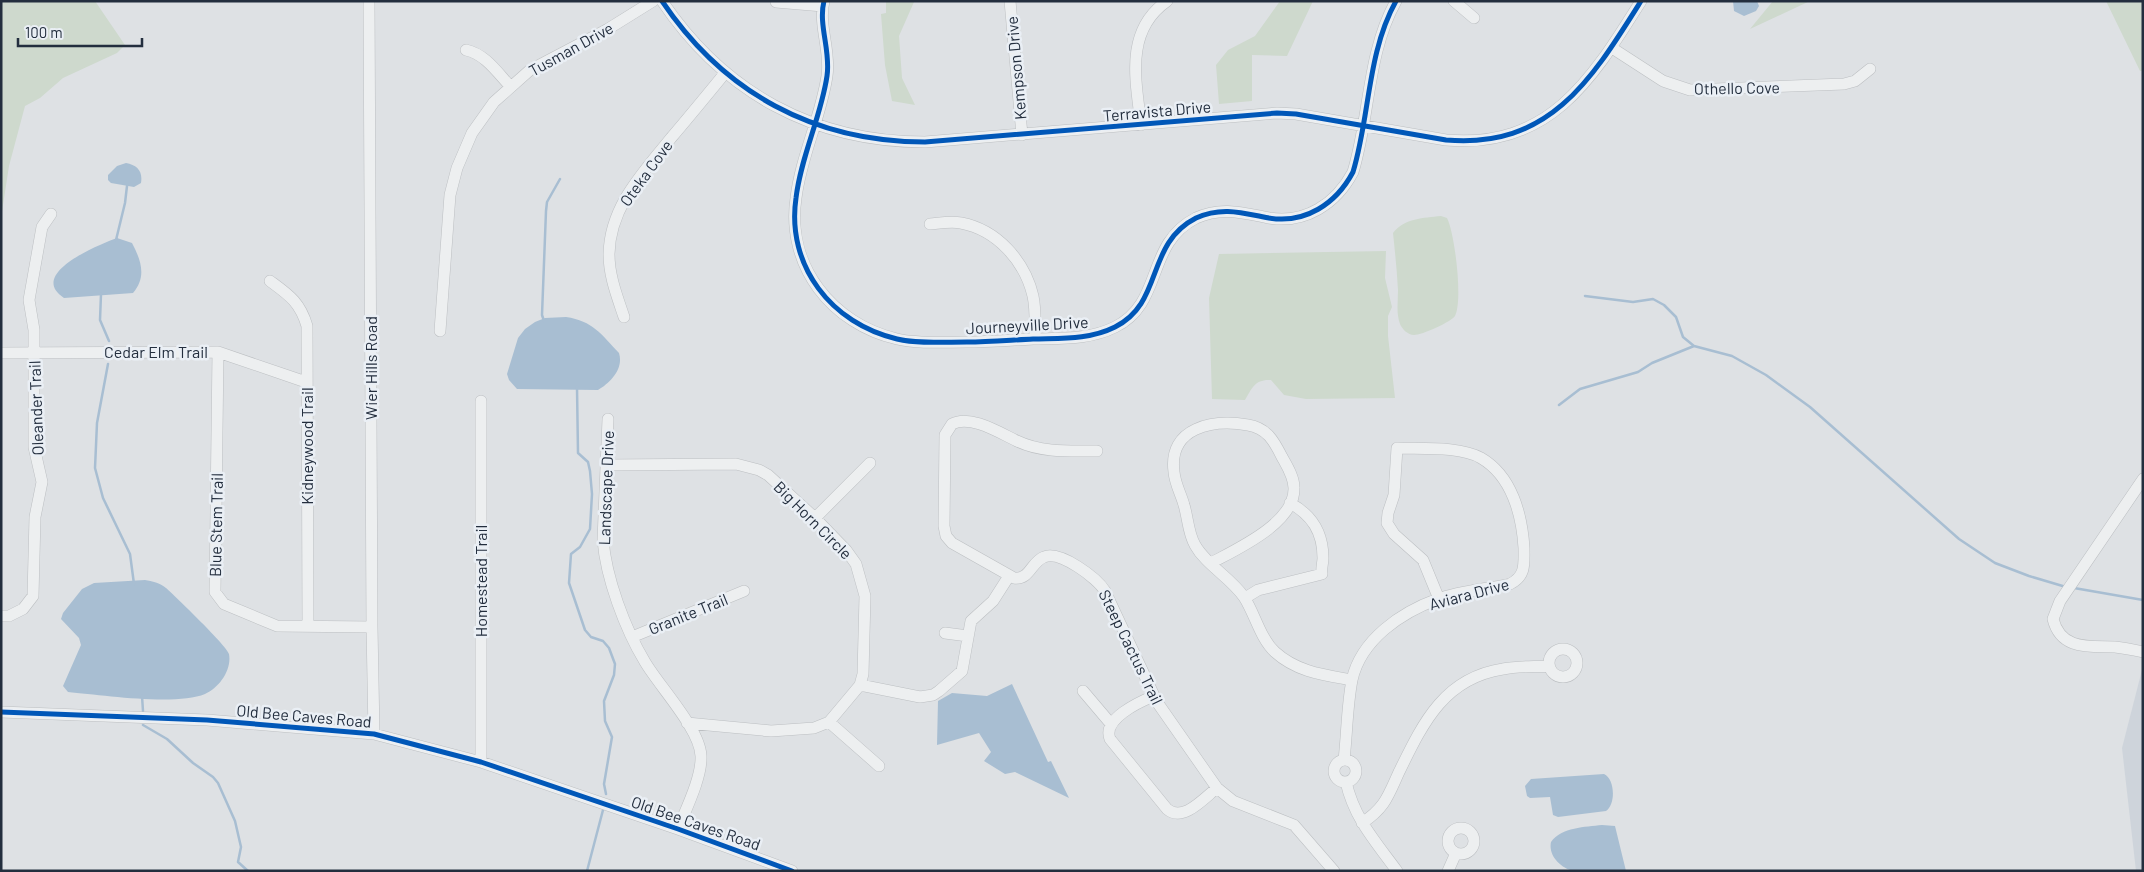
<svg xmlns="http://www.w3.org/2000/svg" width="2144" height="872" font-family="Barlow,sans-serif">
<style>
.built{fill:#ced4db}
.green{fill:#ced9cd}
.water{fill:#a8bed2}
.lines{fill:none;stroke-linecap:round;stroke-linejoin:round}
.stream{stroke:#a8bed2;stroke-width:2.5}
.minor-casing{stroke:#bcbfc2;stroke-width:12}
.minor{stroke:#edeff0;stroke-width:11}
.cycleway-casing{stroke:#eaeff5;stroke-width:8}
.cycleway{stroke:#0057b8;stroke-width:5}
.labels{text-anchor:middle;stroke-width:5;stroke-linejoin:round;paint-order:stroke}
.street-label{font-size:16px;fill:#232e3e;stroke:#eaeff5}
</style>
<rect width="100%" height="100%" fill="#dee1e4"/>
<path class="built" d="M2143 666V871H2136L2122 748Z"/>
<path class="green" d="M1 1H95L125 45 117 53 63 78 40 98 25 106 9 166 1 218Z
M886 1 914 2 899 36 902 78 915 105 892 101 885 65 881 14 886 13Z
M1280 1H1313L1287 56 1252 55V101L1219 104 1216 65 1228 50 1255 36Z
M1773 1H1810L1750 29Z
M2106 1H2143V71H2140Z
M1441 216 1447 218C1455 234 1463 301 1455 316 1451 322 1422 335 1414 335 1408 335 1402 329 1400 324 1396 313 1398 302 1398 290 1397 271 1395 252 1393 233 1405 218 1423 218 1441 216Z
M1386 251 1385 278 1392 307 1388 316V336L1395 398 1306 399 1284 395 1271 380C1255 379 1252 388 1245 400L1212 399 1209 298 1219 254Z"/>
<path class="water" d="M1733 1H1757L1759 6 1756 11 1744 16 1734 11Z
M126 163C137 165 143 171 141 183L134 187 111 183 108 180V175L117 166Z
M117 238 132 243C141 260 147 277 133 293L64 298C27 274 98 245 117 238Z
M566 317C593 321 601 334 619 353 624 369 610 383 598 390L517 389 509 380 507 374 518 338 525 329 535 322 545 318Z
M145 580C152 581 160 583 166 588 175 596 228 647 229 654 232 670 219 688 205 694 176 706 101 695 68 692L63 686 81 645 79 638 61 619 63 613 82 589 94 583Z
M1012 684 1048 762 1051 761 1069 798 1015 772 1005 774 984 761 991 752 979 733 937 745 938 701 952 693 987 696Z
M1604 774C1615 779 1616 804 1606 811L1558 817 1553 815 1550 797 1530 798 1527 796 1525 786 1531 779Z
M1602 825 1615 826 1626 871C1612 871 1585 872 1573 871 1561 868 1548 856 1551 842 1562 827 1585 827 1602 825Z"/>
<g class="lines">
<path class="stream" d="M116 240 125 203 127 186
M101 294 100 320 109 341
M1585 296 1633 302 1653 299 1664 305 1676 317 1683 337 1694 346
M544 321 542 315 546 211 547 202 560 179
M108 364 97 423 95 468 103 498 130 554 134 584
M577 387 578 453 588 462 590 471 592 494 590 529 580 547 571 554 569 583 585 630 591 637 603 641 609 648 615 664 614 675 604 701 605 721 612 737 604 784 606 794
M1559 405 1580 389 1638 372 1652 363 1694 346 1732 356 1766 375 1810 407 1959 539 1995 563 2029 576 2066 587
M2074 588 2143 600
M142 696 143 711
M143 725 167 739 193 763 213 777 218 783 235 821 241 847 238 862 248 871
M587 871 603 810"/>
<g class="minor-casing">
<path id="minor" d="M369 1 372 627 374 734
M662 1C724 93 814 142 925 142L1277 113 1296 114 1446 140C1550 149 1592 79 1641 1
M824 1C818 25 831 51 827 76 821 117 801 156 796 198 786 266 832 324 897 339 919 344 944 342 967 342 989 342 1011 340 1033 339 1061 338 1089 340 1115 327 1164 303 1145 244 1196 218 1222 206 1243 213 1269 218 1305 224 1336 204 1353 172 1370 116 1367 53 1396 1
M1010 1 1022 135
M1454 1 1474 18
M776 2 823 6
M1612 48 1663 81 1690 90 1844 84 1855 81 1870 69
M466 50C485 54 497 72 510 86
M1141 125C1136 81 1124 31 1167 1
M930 224C941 223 951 221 961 223 998 230 1025 262 1033 296 1036 310 1035 325 1035 339
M270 281C289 295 300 302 307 326L308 626
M624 317C617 296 609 276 609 254 610 206 643 173 671 138 689 117 707 95 725 73
M440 331 450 195 457 168 472 133 494 102 530 70 608 29 653 1
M218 352 215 592 224 604 277 626 372 627
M1 353 218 352 306 382
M481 401V762
M608 419 603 540C606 578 625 629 645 662 659 686 700 729 701 756 702 777 686 809 678 829
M1097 451C1070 451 1042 453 1017 441 1000 433 970 414 952 424L945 435 944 526 946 536 952 543 1014 578C1030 580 1031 562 1044 557 1060 550 1097 578 1105 591L1157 702 1217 788 1233 801 1294 825 1334 871
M607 465 736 464 759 470 768 475 815 518 846 550 856 564 865 596 863 674 860 685 829 722 814 728 771 731 687 723
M2143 479 2060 601 2053 619C2061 651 2090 646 2115 647 2125 648 2134 650 2143 652
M815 518 870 463
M1211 563C1237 549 1295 523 1294 488 1294 477 1287 466 1282 457 1274 441 1267 428 1248 425 1213 419 1168 427 1174 472 1175 484 1181 494 1184 505 1188 518 1188 533 1195 545 1206 565 1230 577 1244 597 1255 614 1260 638 1275 652 1297 672 1324 675 1352 680
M1245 598 1258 590 1322 574C1321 568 1323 563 1323 558 1323 532 1312 515 1290 503
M1 616H9L23 609 33 596 35 517 42 482 34 447V330L29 300 42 227 51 214
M945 633 968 636
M632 637 744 591
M1549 663a14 14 0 1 1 28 0a14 14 0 1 1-28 0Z
M860 685 920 697 933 695 939 691 962 671 971 621 993 601 1009 576
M1083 691 1111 724
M1154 696C1139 702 1102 719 1110 739L1167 809C1183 823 1204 798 1217 788
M1 712 207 720 374 734 481 762 678 829 792 871
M829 722 879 766
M1344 760C1347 734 1347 706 1352 680 1361 639 1402 612 1438 599 1461 591 1487 589 1510 584 1526 576 1524 564 1524 548 1522 515 1512 476 1481 458 1460 446 1421 449 1397 448L1394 495 1388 513 1387 523 1394 534 1423 560 1439 599
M1334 771a11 11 0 1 1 22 0a11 11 0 1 1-22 0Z
M1346 782C1354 818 1375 841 1397 871
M1362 823C1385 808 1388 796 1399 772 1423 723 1444 678 1503 669 1518 666 1534 667 1549 666
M1448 841a13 13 0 1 1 26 0a13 13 0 1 1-26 0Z
M1448 871 1456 853"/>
</g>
<use href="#minor" class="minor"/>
<g class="cycleway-casing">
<path id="cycleway" d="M662 1C724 93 814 142 925 142L1277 113 1296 114 1446 140C1550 149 1592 79 1641 1
M824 1C818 25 831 51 827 76 821 117 801 156 796 198 786 266 832 324 897 339 919 344 944 342 967 342 989 342 1011 340 1033 339 1061 338 1089 340 1115 327 1164 303 1145 244 1196 218 1222 206 1243 213 1269 218 1305 224 1336 204 1353 172 1370 116 1367 53 1396 1
M1 712 207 720 374 734 481 762 678 829 792 871"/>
</g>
<use href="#cycleway" class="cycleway"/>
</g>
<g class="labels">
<g class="street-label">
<text transform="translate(571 49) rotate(-29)" y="6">Tusman Drive</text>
<text transform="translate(1016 68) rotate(-95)" y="6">Kempson Drive</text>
<text transform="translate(1737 88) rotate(-1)" y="6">Othello Cove</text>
<text transform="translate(1157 111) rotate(-5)" y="6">Terravista Drive</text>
<text transform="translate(646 173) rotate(-54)" y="6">Oteka Cove</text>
<text transform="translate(1027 325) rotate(-3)" y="6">Journeyville Drive</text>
<text x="156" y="358">Cedar Elm Trail</text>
<text transform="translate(371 368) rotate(-90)" y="6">Wier Hills Road</text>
<text transform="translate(36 408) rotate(-92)" y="6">Oleander Trail</text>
<text transform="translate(307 446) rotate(-90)" y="6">Kidneywood Trail</text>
<text transform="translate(606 488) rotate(-88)" y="6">Landscape Drive</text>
<text transform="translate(813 520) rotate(45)" y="6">Big Horn Circle</text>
<text transform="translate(216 525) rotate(-89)" y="6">Blue Stem Trail</text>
<text transform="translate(481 581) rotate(-90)" y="6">Homestead Trail</text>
<text transform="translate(1469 594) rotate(-15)" y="6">Aviara Drive</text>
<text transform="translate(688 614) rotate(-22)" y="6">Granite Trail</text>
<text transform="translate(1131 647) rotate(64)" y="6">Steep Cactus Trail</text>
<text transform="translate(304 716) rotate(5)" y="6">Old Bee Caves Road</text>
<text transform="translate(696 823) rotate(19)" y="6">Old Bee Caves Road</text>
</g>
</g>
<rect width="2144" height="872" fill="none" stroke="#232e3e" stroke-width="5"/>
<path d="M18 38v8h124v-8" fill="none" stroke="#232e3e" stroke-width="2.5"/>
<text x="25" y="38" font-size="15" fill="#232e3e" stroke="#eaeff5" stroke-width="4" paint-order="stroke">100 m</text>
</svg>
